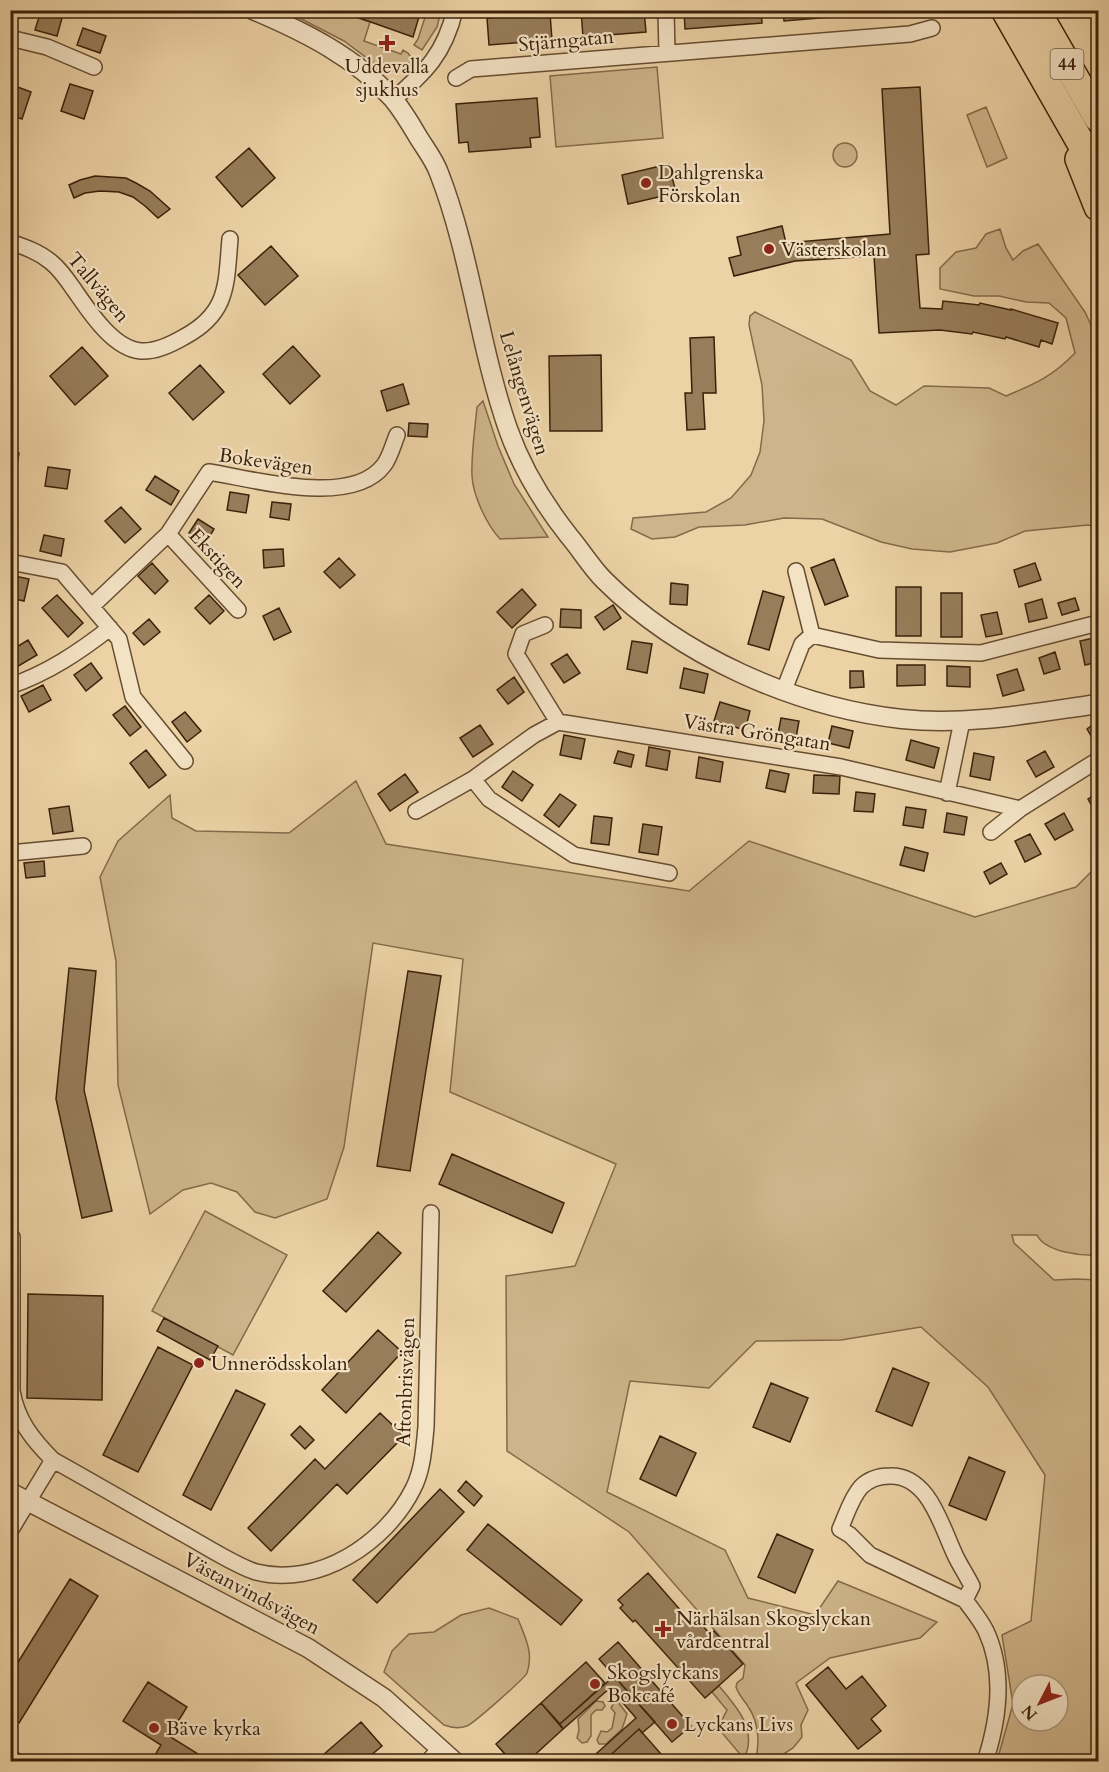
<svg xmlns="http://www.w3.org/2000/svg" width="1109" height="1772" font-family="Cardo,serif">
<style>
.green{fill:#ceb48a;stroke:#846a4a;stroke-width:1.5;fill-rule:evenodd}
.building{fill:#977d5a;stroke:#3a2109;stroke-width:1.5}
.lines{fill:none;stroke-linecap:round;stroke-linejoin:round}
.minor-casing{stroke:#664d30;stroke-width:18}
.tertiary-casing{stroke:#664d30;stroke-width:21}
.motorway-casing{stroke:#3a2109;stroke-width:30}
.minor{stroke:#f3e2c4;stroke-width:15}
.tertiary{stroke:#f3e2c4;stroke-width:18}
.motorway{stroke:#ecd2a5;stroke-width:27}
.poi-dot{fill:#8f2418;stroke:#f3e2c4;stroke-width:2}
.labels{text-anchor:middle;stroke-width:4.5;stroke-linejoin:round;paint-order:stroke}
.shield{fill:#f3e2c4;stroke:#725b41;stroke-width:1.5}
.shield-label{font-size:18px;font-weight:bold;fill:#3a2109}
.street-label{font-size:20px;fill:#3a2109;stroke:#f3e2c4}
.poi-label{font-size:20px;fill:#3a2109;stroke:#f3e2c4;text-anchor:start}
</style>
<rect width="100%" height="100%" fill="#ecd2a5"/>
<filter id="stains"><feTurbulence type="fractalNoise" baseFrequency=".00333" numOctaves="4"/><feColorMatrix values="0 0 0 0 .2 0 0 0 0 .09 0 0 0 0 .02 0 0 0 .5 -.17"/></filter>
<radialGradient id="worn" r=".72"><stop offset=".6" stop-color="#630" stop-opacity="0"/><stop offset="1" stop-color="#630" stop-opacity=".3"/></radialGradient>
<path class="green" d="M286 11H337L370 22 364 41 401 54 403 50 408 53 413 60 398 71H388L379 67 344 41Z
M427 11H441L437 27 422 50 414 45 418 39Z
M657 67 663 138 556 147 550 76Z
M986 107 1007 158 987 167 967 115Z
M833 155a12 12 0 1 1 24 0a12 12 0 1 1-24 0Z
M1000 229 1006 248 1013 260 1023 251 1038 244 1085 312 1098 340V527L1088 525 1025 531 997 543 950 552 912 549 881 542 822 519 784 518 745 525 699 527 675 537 652 539 631 529 633 518 706 512 731 498 751 475 760 452 764 421 762 385 749 325 750 316 755 312 851 360 870 391 896 405 924 386 989 388 1006 396C1035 384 1053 376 1075 353L1066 318 1049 303 1026 302 999 296H974L940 289V268L956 252 976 248 986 234Z
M483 401 498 446 514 484 548 537 500 539C487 525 473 496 472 476 471 454 475 429 477 407Z
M356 781 386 844 689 891 749 841 975 917 1076 887 1098 865V1255C1081 1256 1045 1252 1037 1235H1012L1014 1243 1054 1280 1077 1279 1098 1280V1388L1095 1391 1098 1393V1761H997L1013 1704 1002 1635 1031 1621 1045 1475 988 1387 921 1327 841 1340 756 1341 709 1388 630 1381 607 1492 725 1550 748 1598 815 1615 838 1581 937 1622 920 1638 830 1658 796 1683 808 1710 801 1725 802 1737 793 1748 773 1761H755C760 1745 759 1723 749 1708 745 1701 739 1696 736 1687L737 1683 743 1678 745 1665 629 1532 507 1451 506 1276 575 1266 616 1164 450 1092 463 959 373 943 344 1147 327 1199 275 1218 255 1212 237 1192 211 1183 183 1190 150 1214 118 1085 116 961 100 877 118 841 170 795 172 818 196 831 289 833ZM1022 1685H1058V1721H1022Z
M205 1211 287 1255 233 1355 152 1311Z
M489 1608 518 1619C525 1637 534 1653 527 1673 524 1679 474 1723 467 1726 459 1729 452 1728 444 1725L384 1672 392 1651 409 1634 434 1632 461 1615Z
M719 1686C737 1707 758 1730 744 1759L718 1728 727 1710 712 1692Z
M596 1701 603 1702 605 1706 602 1710H596L591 1715V1736L587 1742 582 1743 577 1738 579 1730 578 1719Z
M618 1702 627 1714 622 1729 606 1744H599L597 1740 601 1731 607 1732 612 1728 615 1713 611 1708 614 1703Z"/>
<path class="building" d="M337 10H421L413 37Z
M581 10H644L646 32 583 37Z
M684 10H761L762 23 685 29Z
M783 10H904V11L784 21Z
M41 11 62 18 57 36 35 30Z
M550 13 552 40 489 45 487 18Z
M83 28 106 36 100 53 77 45Z
M70 84 93 91 84 119 61 111Z
M15 86 31 92 22 119 10 115V95H12Z
M920 87 929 254 916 255 920 308 942 309 943 301 979 305 980 303 1011 310V309L1058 323 1052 344 1041 340 1039 347 1006 337 1005 339 973 332 972 334 940 330 879 333 874 256 795 261 734 276 729 258 741 255 737 237 782 226 786 243 890 234 882 89Z
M537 98 540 137 530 138 531 147 469 152 468 142 459 143 456 104Z
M249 148 275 178 242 207 216 177Z
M669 164 676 193 628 204 622 175Z
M95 176 126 178 136 183 150 191 170 209 158 218 145 206 133 197 119 192 100 191 85 193 74 198 69 185 80 180Z
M271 246 298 276 265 305 238 275Z
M714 337 716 393H703L705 429 687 430 685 393H692L690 338Z
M293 346 320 376 290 404 263 374Z
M82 347 108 376 75 405 50 376Z
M601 355 602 431H550L549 356Z
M200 365 224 392 193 420 169 393Z
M403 384 409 404 387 411 381 391Z
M409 423 428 424 427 437 408 436Z
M10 451 19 453 16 470 10 469Z
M48 467 70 470 67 489 45 486Z
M155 476 179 491 171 505 146 490Z
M230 492 249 495 246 513 227 510Z
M272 502 291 504 289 520 270 517Z
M121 507 141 529 125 543 105 521Z
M198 519 214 529 204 546 187 536Z
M44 535 64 539 61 556 40 551Z
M283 549 284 566 264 568 263 550Z
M339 558 355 575 340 588 324 572Z
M834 559 848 596 825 605 811 568Z
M152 563 168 581 155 594 138 576Z
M1035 563 1041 580 1019 587 1014 570Z
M10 575 29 579 24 601 10 598Z
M671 583 688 585 687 605 670 604Z
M896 587H921V636H896Z
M522 589 536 605 512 628 497 612Z
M763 591 784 597 769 650 748 644Z
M941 593H962V637H941Z
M57 595 83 623 68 637 42 608Z
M209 595 224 611 210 624 195 608Z
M1075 598 1079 610 1062 615 1058 603Z
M1042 599 1047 618 1029 622 1025 604Z
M613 605 621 618 604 630 595 617Z
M279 608 291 632 274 640 263 616Z
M561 609 581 610V628L560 627Z
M997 612 1002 634 986 637 981 615Z
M149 619 160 632 144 645 133 633Z
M1098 637V662L1085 665 1080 641Z
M28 640 37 655 10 671V651Z
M632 641 652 644 647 673 627 669Z
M1055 652 1060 669 1044 674 1039 658Z
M567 654 580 673 564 683 551 664Z
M91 663 102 678 86 691 74 675Z
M897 665H925V685L897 686Z
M947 666 970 667V687L947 686Z
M684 668 708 674 704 693 680 688Z
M1017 669 1024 690 1003 696 997 675Z
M850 671H863L864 687 850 688Z
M514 677 524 692 508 704 497 690Z
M43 685 51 700 29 712 21 696Z
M720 702 750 711 745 730 714 721Z
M125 706 141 727 130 736 113 715Z
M185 712 201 731 187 742 172 722Z
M781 718 799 721 796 738 778 734Z
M1098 721V748L1087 729Z
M480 725 493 744 473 757 460 738Z
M832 726 853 731 849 748 828 743Z
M564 735 585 739 581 759 560 755Z
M911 740 939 748 934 768 906 760Z
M649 747 670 751 667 770 646 766Z
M146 750 166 775 149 788 130 763Z
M618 751 634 755 631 767 614 763Z
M1045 751 1054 767 1036 777 1027 761Z
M974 753 994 757 990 780 970 776Z
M699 757 723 762 720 782 696 778Z
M770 770 789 774 785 792 766 788Z
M513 771 533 785 522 801 502 787Z
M405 774 418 792 390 811 378 794Z
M814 775 840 776 839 794 813 793Z
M856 792 875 794 873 812 854 811Z
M1098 793V814L1097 815 1088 799Z
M560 794 576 805 559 827 544 815Z
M69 806 73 831 53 834 49 809Z
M906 807 926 810 923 828 903 825Z
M947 813 967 817 964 835 944 832Z
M1064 813 1073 830 1055 840 1045 824Z
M594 816 612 818 609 845 591 843Z
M643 824 662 827 658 855 639 852Z
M1030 834 1041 854 1025 862 1015 841Z
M905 847 928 853 924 871 900 865Z
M44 861 45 876 26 878 24 863Z
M1001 863 1007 874 990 884 984 872Z
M69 968 96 971 84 1090 112 1211 82 1218 56 1099Z
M408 971 441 976 410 1171 377 1166Z
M452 1154 564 1203 552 1233 439 1184Z
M378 1232 401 1253 346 1312 323 1291Z
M28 1294 103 1296 102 1400 27 1398Z
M164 1318 218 1346 210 1360 157 1331Z
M378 1330 402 1352 346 1413 322 1390Z
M158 1347 193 1365 138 1472 103 1455Z
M893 1368 929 1383 912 1426 876 1411Z
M771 1383 808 1398 790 1442 753 1427Z
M236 1390 265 1404 211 1510 183 1495Z
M380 1413 404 1436 347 1494 337 1484 271 1551 248 1528 315 1459 325 1469Z
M300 1426 314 1440 305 1449 291 1435Z
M660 1436 696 1453 676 1496 640 1479Z
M969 1457 1005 1472 986 1520 949 1505Z
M466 1481 482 1496 474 1506 458 1491Z
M440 1489 464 1512 377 1603 353 1580Z
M488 1524 582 1600 561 1625 467 1550Z
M777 1534 813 1550 795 1593 758 1577Z
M648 1573 689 1620 694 1616 710 1634 714 1631 743 1664 705 1698 635 1620 633 1622 620 1608 623 1605 618 1600Z
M70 1579 98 1596 19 1723 10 1718V1675Z
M618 1642 691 1726 672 1742 599 1659Z
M586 1662 605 1683 560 1724 541 1703Z
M828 1667 846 1689 862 1676 886 1706 871 1719 881 1731 858 1749 806 1685Z
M614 1676 655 1722 642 1733 639 1729 603 1762H587L636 1718 610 1688 563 1729 560 1724Z
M148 1682 187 1707 169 1736 206 1759 204 1762H151L161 1745 123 1721Z
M541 1703 563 1729 527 1762H512L496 1744Z
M361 1722 382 1746 363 1762H315Z
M639 1729 668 1762H603Z
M10 1748 33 1762H10Z"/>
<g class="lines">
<g class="minor-casing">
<path id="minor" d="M666 10 667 53
M10 38 47 47 94 67
M456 78 471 69 910 34 932 28
M393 100C426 71 444 55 455 10
M10 242C25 247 39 252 51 262 61 270 68 281 75 291 89 311 113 349 141 351 156 352 172 344 184 337 229 313 226 284 230 239
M168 534 238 610
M10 562 62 572 119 639 133 697 185 761
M92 606 168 534 209 472C254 479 352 508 384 465 390 457 393 445 397 435
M545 625 523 634 516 654 558 722
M812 635 879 650 981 653 1098 623
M10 686C48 673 79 652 110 628
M784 690 802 644 812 635 796 571
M473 779 489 799 574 855 669 873
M947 793 962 721
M416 811 473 779 534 735 558 722 841 767 1020 809
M991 832 1020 809 1098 760
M10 853 83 846
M12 1237V1391C17 1420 32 1439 53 1460 98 1485 142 1511 187 1536 205 1546 238 1567 256 1572 318 1588 386 1543 413 1489 423 1470 424 1447 426 1427L431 1213
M10 1531 53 1460
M965 1600 870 1555 850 1535 840 1529C846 1516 851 1498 861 1487 869 1479 879 1476 890 1476 930 1475 942 1529 956 1557 961 1567 967 1576 972 1586L965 1600C972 1610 980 1619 986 1631 1005 1672 999 1719 985 1762
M428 1762 440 1748"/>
</g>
<g class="tertiary-casing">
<path id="tertiary" d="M253 10C305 32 355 57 393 99 402 110 410 123 417 135 424 147 434 159 439 173 471 255 479 346 508 429 522 469 543 503 569 536 581 550 591 567 604 580 680 656 795 707 902 719 968 726 1033 713 1098 704
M10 1492 308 1648 384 1698 455 1762"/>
</g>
<g class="motorway-casing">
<path id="motorway" d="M1005 10 1098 173
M1036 10 1098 118
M1079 159 1098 207"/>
</g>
<use href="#minor" class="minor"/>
<use href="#tertiary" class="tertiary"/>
<use href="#motorway" class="motorway"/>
</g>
<g class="poi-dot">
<path d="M384 34h6v6h6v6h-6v6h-6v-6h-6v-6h6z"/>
<circle cx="646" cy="183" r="6"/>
<circle cx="769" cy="249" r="6"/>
<circle cx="199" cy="1363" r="6"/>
<path d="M660 1620h6v6h6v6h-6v6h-6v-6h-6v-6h6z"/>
<circle cx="595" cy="1684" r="6"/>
<circle cx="672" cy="1724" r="6"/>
<circle cx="154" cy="1728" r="6"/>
</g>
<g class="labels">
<rect class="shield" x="1050.5" y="49" width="33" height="30" rx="4.5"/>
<g class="shield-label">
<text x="1067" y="70">44</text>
</g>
<g class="street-label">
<text transform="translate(566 40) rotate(-5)" y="7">Stjärngatan</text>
<text transform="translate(99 287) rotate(50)" y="7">Tallvägen</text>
<text transform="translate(525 393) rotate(73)" y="7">Lelångenvägen</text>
<text transform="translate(266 461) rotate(8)" y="7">Bokevägen</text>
<text transform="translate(218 558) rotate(47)" y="7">Ekstigen</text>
<text transform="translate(757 732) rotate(9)" y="7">Västra Gröngatan</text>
<text transform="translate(405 1382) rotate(-88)" y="7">Aftonbrisvägen</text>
<text transform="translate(252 1593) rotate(28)" y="7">Västanvindsvägen</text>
</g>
<g class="poi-label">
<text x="387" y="73" text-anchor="middle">Uddevalla<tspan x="387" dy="23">sjukhus</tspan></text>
<text x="658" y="179">Dahlgrenska<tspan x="658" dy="23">Förskolan</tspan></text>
<text x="781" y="256">Västerskolan</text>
<text x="211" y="1370">Unnerödsskolan</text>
<text x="676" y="1625">Närhälsan Skogslyckan<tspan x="676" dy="23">vårdcentral</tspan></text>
<text x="607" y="1679">Skogslyckans<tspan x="607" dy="23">Bokcafé</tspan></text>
<text x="684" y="1731">Lyckans Livs</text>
<text x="166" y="1735">Bäve kyrka</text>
</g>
</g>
<rect width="1109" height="1772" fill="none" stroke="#ecd2a5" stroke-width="36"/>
<rect x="12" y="12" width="1085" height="1748" fill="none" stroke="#3a2109" stroke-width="3"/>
<rect x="18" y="18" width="1073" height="1736" fill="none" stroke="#3a2109" stroke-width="1.5"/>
<g transform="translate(1040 1703) rotate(228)"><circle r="28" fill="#f3e2c4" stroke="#a99579" stroke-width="1.5"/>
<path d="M0-4.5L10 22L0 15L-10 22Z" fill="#8f2418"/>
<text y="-9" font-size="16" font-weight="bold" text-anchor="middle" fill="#3a2109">N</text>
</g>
<rect width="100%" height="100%" filter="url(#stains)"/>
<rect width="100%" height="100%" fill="url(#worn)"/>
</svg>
